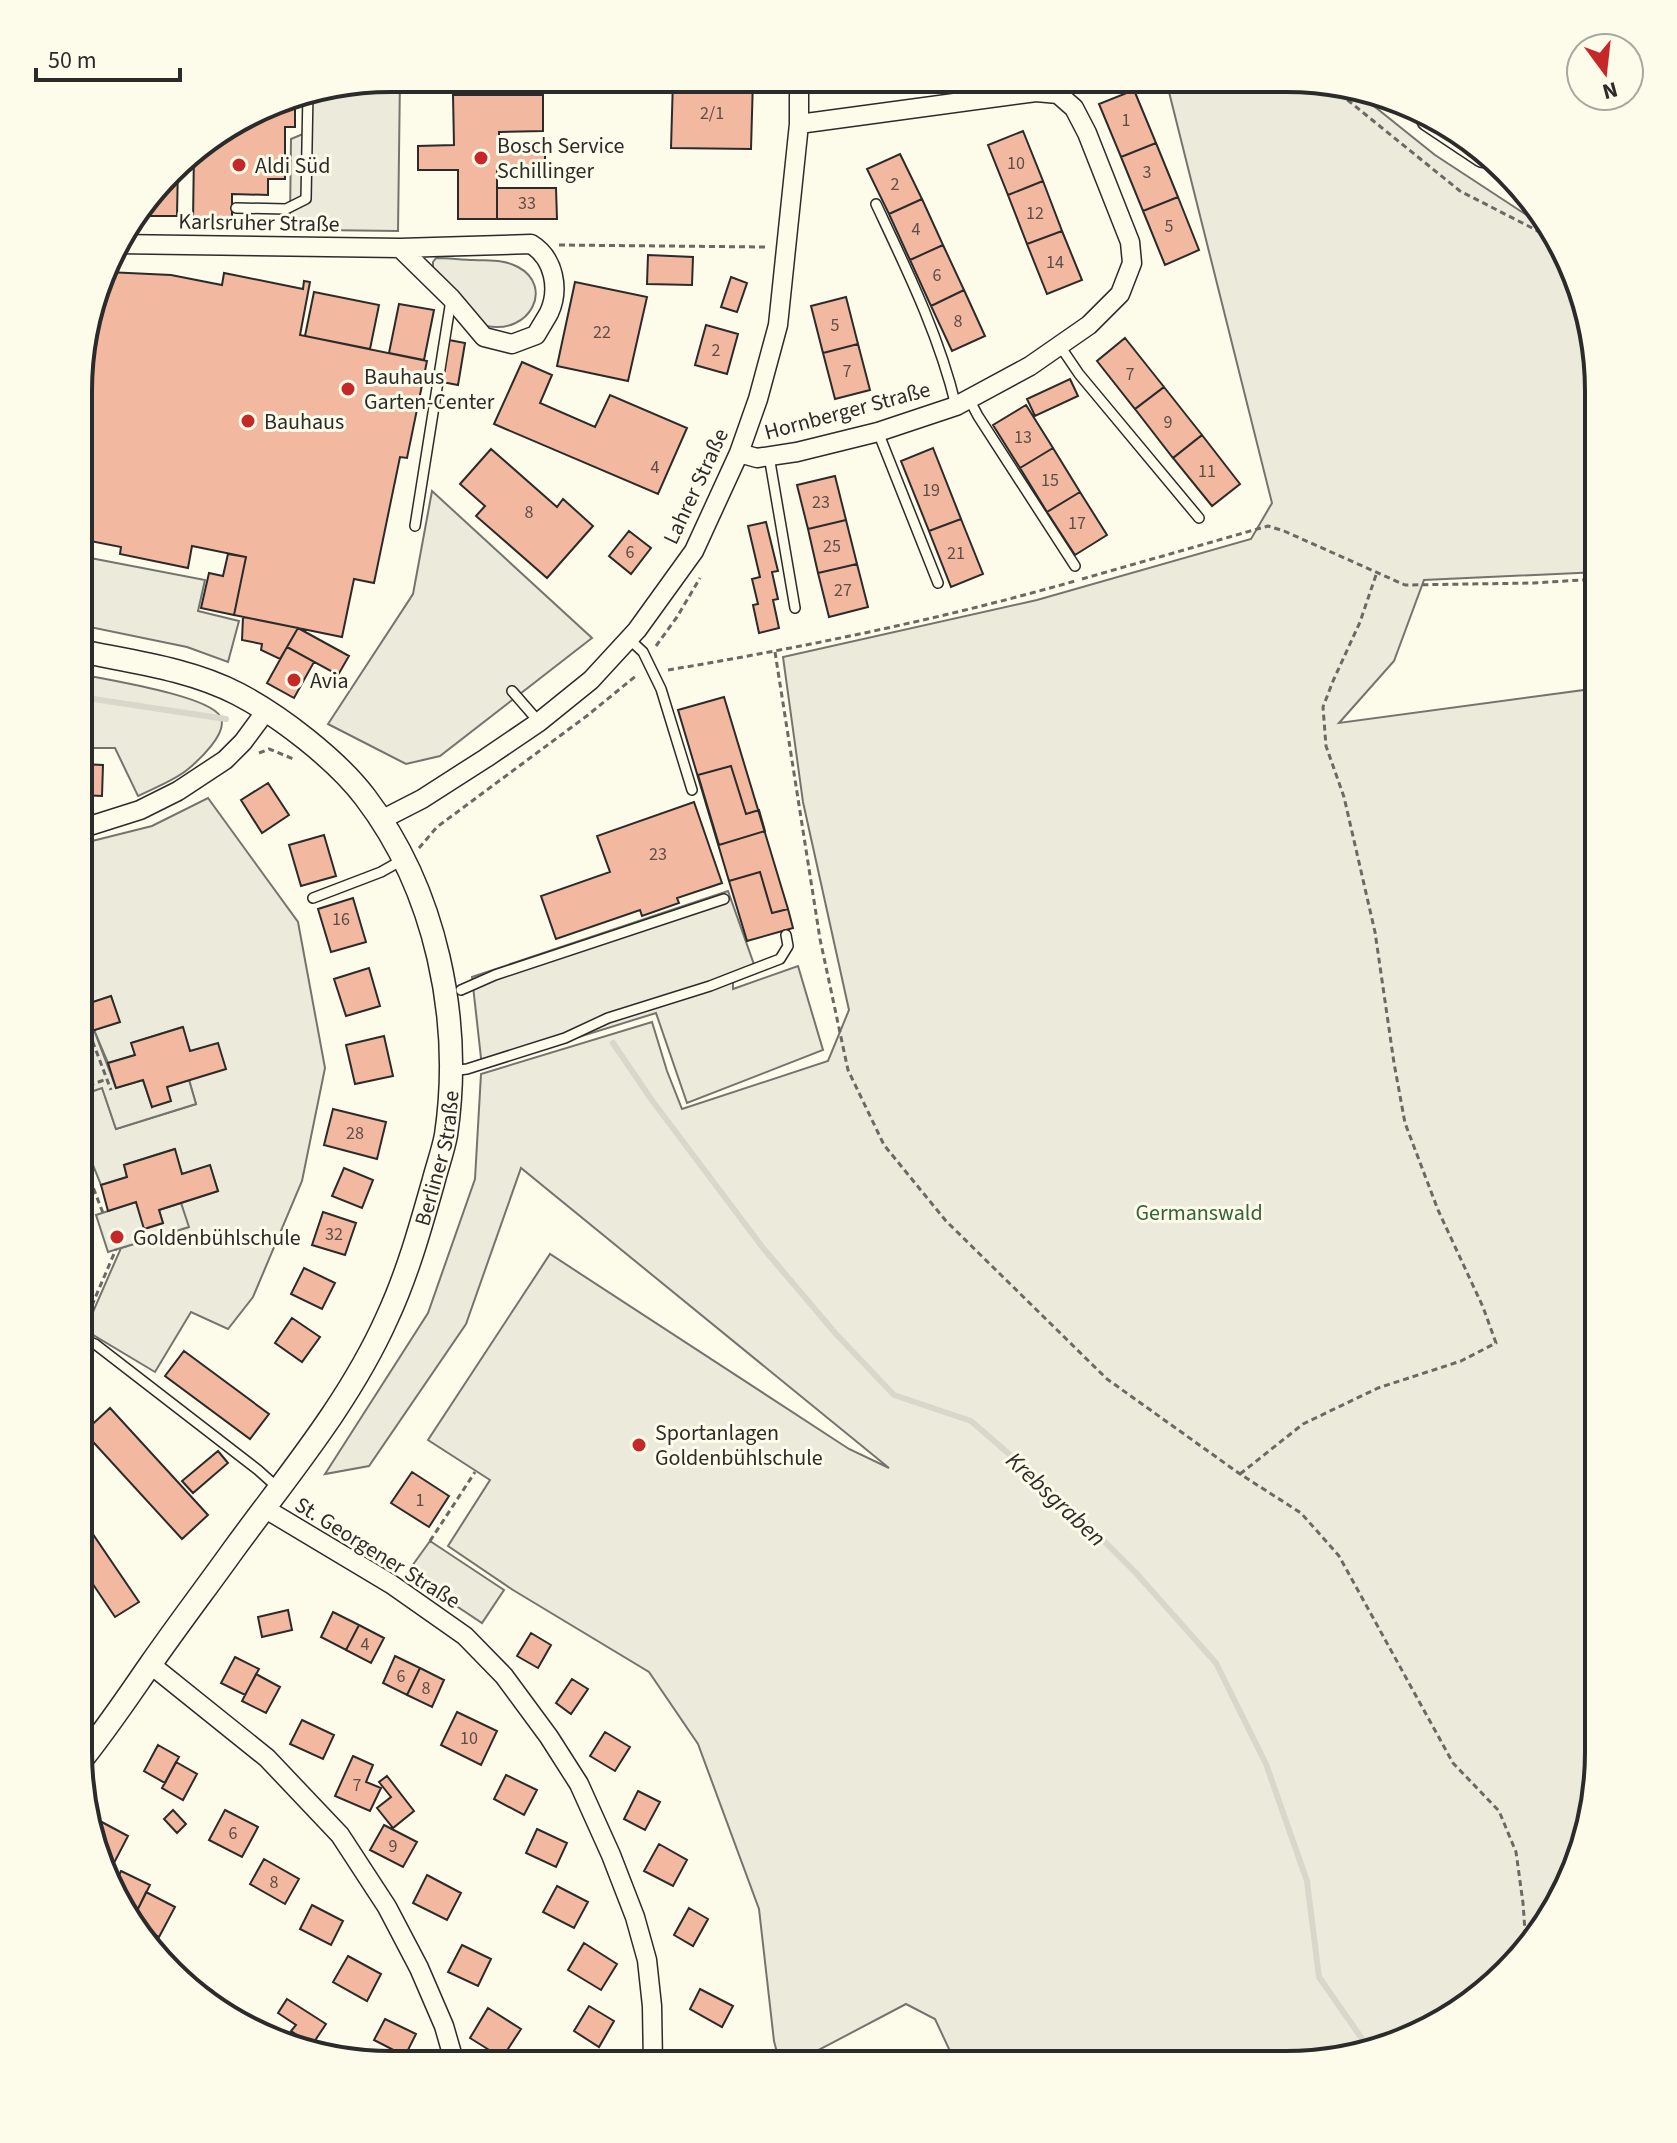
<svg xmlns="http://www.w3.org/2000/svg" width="1677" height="2143" font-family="'Source Sans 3',sans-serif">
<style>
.green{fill:#ecebdb;stroke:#74746e;stroke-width:2}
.parking{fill:#eceadb;stroke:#74746e;stroke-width:2}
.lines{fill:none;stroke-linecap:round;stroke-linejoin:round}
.stream{stroke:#d8d7c9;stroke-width:6}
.building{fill:#f2b8a0;stroke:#2b2b2b;stroke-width:2}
.service-casing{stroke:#2b2b2b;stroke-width:12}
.minor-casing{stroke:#2b2b2b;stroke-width:21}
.tertiary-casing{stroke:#2b2b2b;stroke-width:25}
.secondary-casing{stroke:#2b2b2b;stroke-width:27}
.path{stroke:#6a6964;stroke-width:3;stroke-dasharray:6 4;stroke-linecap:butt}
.service{stroke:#fdfbea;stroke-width:9}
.minor{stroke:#fdfbea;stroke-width:18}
.tertiary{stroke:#fdfbea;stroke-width:22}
.secondary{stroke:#fdfbea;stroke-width:24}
.poi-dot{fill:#c62828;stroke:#fdfbea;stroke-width:3}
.labels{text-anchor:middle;stroke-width:6;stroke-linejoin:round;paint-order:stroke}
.number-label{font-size:18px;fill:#5d4e48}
.poi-label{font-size:22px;fill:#2b2b2b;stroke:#fdfbea;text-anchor:start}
.street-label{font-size:22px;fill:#2b2b2b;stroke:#fdfbea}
.park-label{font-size:22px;fill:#34623c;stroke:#fdfbea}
.water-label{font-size:24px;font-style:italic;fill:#2b2b2b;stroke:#fdfbea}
.rim{fill:none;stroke:#2b2b2b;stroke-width:4}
</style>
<rect width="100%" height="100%" fill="#fdfbea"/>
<path class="green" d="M1166 80 1328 81 1355 91 1435 155 1557 235 1588 310 1599 390V572L1424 580 1394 661 1339 723 1599 688 1598 1772 1583 1852 1547 1926 1442 2023 1306 2064H956L935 2019 906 2004 792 2064H780L774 2041 759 1909 698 1744 649 1672 513 1590 448 1546 490 1480 428 1440 550 1254 849 1449 889 1468 521 1168 466 1324 369 1466 325 1474 428 1313 475 1179 481 1074 652 1022 667 1071 682 1109 828 1061 849 1010 803 802 783 657 1037 600 1251 539 1272 503Z
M436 258C449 258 462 260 474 260 490 261 503 259 518 267 554 286 531 335 486 326L433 268V262Z
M80 674C107 680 207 695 220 716 230 732 198 761 187 770 173 781 154 788 138 796L115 748H80Z
M208 798 298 922 325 1068 302 1181 253 1297 228 1329 191 1312 155 1372 85 1330 121 1248 188 1227 181 1203 218 1191 210 1166 182 1174 174 1149 124 1165 127 1177 101 1185 79 1130V1096L102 1087 116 1129 196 1104 189 1080 190 1051 182 1027 132 1043 135 1055 108 1063 94 1030 119 1022 111 996 84 1005 79 990 80 844 152 826Z"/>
<path class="parking" d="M391 78H400L398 231 319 230V219H290L291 139 303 134 304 92Z
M432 491 592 638 440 756 406 764 328 724 413 594Z
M80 556 205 580 198 611 239 621 228 662 187 647 80 625Z
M728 891 757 973 733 982V989L798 966 823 1050 687 1103 656 1013 482 1067 472 977Z
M94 1030 116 1088 143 1080 152 1107 167 1087 189 1080 196 1104 116 1129 102 1088 79 1096V1035Z
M136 1202 145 1229 163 1223 159 1210 181 1203 189 1227 108 1252 96 1215Z
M430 1541 504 1590 482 1623 407 1573Z"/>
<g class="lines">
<path class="stream" d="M80 697 226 719
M613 1043 651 1099 763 1248 836 1334 894 1395 971 1421 1070 1507 1136 1573 1216 1663 1266 1764 1307 1881 1319 1977 1367 2046"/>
</g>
<path class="building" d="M673 79H753L751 149 671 148Z
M839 79H869L870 80 841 85Z
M1134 90 1156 143 1121 157 1099 104Z
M295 94V127H285V179H268V195L232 194V221H193L194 150 290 95Z
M453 95H543V131L499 132V146H545V169H497V219H458V170H418V146L454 145Z
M1023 131 1043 181 1008 195 988 145Z
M1156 143 1178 197 1143 211 1121 157Z
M900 154 922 199 889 214 867 169Z
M178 164 177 216H135Z
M1043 181 1062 231 1027 244 1008 195Z
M497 188H556L557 219H497Z
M1178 197 1199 250 1165 265 1143 211Z
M922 199 943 245 910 260 889 214Z
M1062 231 1082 280 1047 294 1027 244Z
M943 245 964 290 931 306 910 260Z
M648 255 693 257 692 285 647 284Z
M107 272 171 275 222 285 224 273 303 289 304 281 310 282 300 335 427 361 407 458 400 457 374 583 354 579 342 637 234 615 246 557 192 546 188 568 120 554 121 547 80 539 81 385 99 297Z
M731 277 747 283 737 312 721 307Z
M575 282 647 297 628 381 557 366Z
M964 290 985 336 952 351 931 306Z
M314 292 379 305 370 349 305 336Z
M846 297 858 344 823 353 811 306Z
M399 304 434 310 424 360 389 353Z
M706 325 738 334 727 374 695 365Z
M1125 338 1164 387 1135 409 1097 361Z
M449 340 465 343 458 385 442 382Z
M858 344 870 390 835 399 823 353Z
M522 362 552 375 540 403 595 427 610 395 687 428 658 494 494 424Z
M1070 379 1078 396 1035 416 1027 399Z
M1164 387 1202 435 1173 458 1135 409Z
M1026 405 1053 448 1020 468 993 425Z
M1202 435 1240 484 1212 506 1173 458Z
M933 448 961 519 929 531 901 461Z
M1053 448 1080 492 1047 512 1020 468Z
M491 449 557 507 563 499 593 526 547 578 476 516 485 506 460 484Z
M835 476 846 520 808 529 797 485Z
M1080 492 1107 535 1075 555 1047 512Z
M961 519 983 574 951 587 929 531Z
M846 520 857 564 818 573 808 529Z
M766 522 778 571 772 572 778 599 773 600 779 628 759 633 753 605 758 604 752 579 760 577 748 526Z
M629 531 651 548 631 574 609 556Z
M228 554 246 557 234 615 201 608 209 573 223 576Z
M857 564 868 607 829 617 818 573Z
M243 617 298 628 280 659 261 650 262 644 242 640Z
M298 628 349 656 338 675 287 647Z
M287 647 314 662 294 698 267 683Z
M724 697 788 909 772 913 760 872 729 881 678 710Z
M80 764 103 765 102 796 80 795Z
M731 766 746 814 759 810 765 831 719 845 698 775Z
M268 783 289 815 262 833 241 800Z
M694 802 722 883 677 898 679 903 642 916 640 910 556 939 541 896 610 872 597 836Z
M324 835 336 876 301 886 289 845Z
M760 872 772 913 788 909 793 928 747 941 729 881Z
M353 898 366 942 331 952 318 909Z
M369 968 380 1006 346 1016 334 979Z
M79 990 84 1005 111 996 120 1022 79 1035Z
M183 1027 190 1051 218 1043 226 1069 167 1087 171 1101 152 1107 143 1080 116 1088 108 1063 135 1055 131 1043Z
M384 1036 393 1076 355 1084 346 1045Z
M333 1109 386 1122 377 1159 324 1145Z
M175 1149 182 1174 210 1165 218 1191 159 1210 163 1223 144 1229 136 1202 108 1211 101 1185 127 1177 124 1165Z
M344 1168 373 1180 362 1208 332 1196Z
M323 1212 356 1223 345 1255 312 1245Z
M79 1232 86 1249 79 1252Z
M304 1268 335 1283 322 1309 291 1294Z
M292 1318 320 1337 302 1362 275 1343Z
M184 1351 269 1414 250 1439 165 1376Z
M110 1408 208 1515 182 1539 84 1432Z
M218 1451 228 1463 193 1493 182 1481Z
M412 1472 449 1496 429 1527 391 1503Z
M84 1521 139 1602 115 1617 78 1562V1524Z
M288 1610 292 1630 262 1637 258 1617Z
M333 1612 359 1625 346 1650 321 1637Z
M359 1625 384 1638 371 1663 346 1650Z
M531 1633 551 1645 538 1668 517 1656Z
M395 1656 420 1668 407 1695 383 1683Z
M235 1657 259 1669 245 1695 221 1683Z
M420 1668 444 1680 432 1707 407 1695Z
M256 1674 280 1687 266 1713 242 1701Z
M572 1679 588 1689 571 1714 556 1703Z
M457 1712 497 1731 481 1765 441 1745Z
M302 1720 334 1735 323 1759 290 1744Z
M605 1732 630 1747 615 1771 590 1756Z
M158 1745 179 1757 165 1783 144 1771Z
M353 1756 373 1765 366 1782 381 1788 370 1811 335 1796Z
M176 1762 197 1774 183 1800 162 1788Z
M506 1775 537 1790 524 1815 494 1799Z
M387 1776 414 1811 393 1828 377 1808 391 1797 379 1782Z
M638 1791 660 1802 645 1830 624 1819Z
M173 1810 186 1824 177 1833 164 1819Z
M225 1810 258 1827 242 1857 209 1840Z
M98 1820 128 1836 114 1863 97 1854 90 1836Z
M384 1825 417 1842 403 1867 370 1850Z
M537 1829 567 1843 556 1867 526 1853Z
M659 1844 687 1860 673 1886 644 1871Z
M264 1859 299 1879 285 1904 250 1884Z
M121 1871 150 1885 135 1915 119 1907 112 1889Z
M427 1875 461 1893 447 1920 413 1903Z
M557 1886 588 1902 574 1928 543 1912Z
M146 1892 175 1907 159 1937 132 1921Z
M312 1905 343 1921 331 1945 300 1929Z
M689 1908 708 1919 693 1946 674 1935Z
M584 1943 617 1964 601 1990 568 1970Z
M462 1945 491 1959 478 1986 448 1972Z
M348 1956 381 1974 367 2001 333 1982Z
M179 1972 213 1991 207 2002Z
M700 1989 733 2006 722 2027 690 2009Z
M287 1999 326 2024 312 2045 291 2031 296 2025 278 2013Z
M589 2006 614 2021 599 2047 574 2031Z
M488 2008 521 2029 502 2058 470 2038Z
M385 2019 416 2034 405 2056 374 2040Z"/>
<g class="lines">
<g class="service-casing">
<path id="service" d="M876 204C907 270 939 335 956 406
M236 208 286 209 306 199 308 92
M1060 346 1079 374 1199 518
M969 399 978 416 1075 566
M878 432 938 583
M769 456 795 608
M415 526 451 300
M629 639 643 652 661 689 692 790
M512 691 539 722
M313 898 381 872 404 859
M461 990 495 975 724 899
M450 1071 467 1069 565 1038 608 1018 710 986 746 972 780 959 788 946 786 935
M79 1338 95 1344 258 1470 277 1487"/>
</g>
<g class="minor-casing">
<path id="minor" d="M116 244 400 248 531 244C554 258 560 289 549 313 545 320 540 328 536 335L512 344 484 337 451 298 400 248
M739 453 757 458 797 452 878 432 956 406 1030 366 1089 325 1120 294 1132 263 1130 242 1087 133 1074 108 1058 94 1036 92 799 124
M381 820 422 799 486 758 539 722 591 680 637 630 694 551 739 453 758 399 778 325 799 124V79
M80 829 140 810 178 791 225 760 243 742 266 711
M264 1508 391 1584 465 1636 504 1676 549 1737 579 1784 611 1855 635 1917 647 1960 652 2006 653 2064
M150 1664 267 1758 340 1835 387 1907 419 1968 444 2026 455 2064"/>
</g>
<g class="tertiary-casing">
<g id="tertiary">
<path id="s1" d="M79 1763C105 1731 127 1698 150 1665 177 1626 206 1588 234 1549 288 1475 349 1403 387 1318 407 1275 420 1229 433 1183 437 1167 443 1151 446 1135 463 1019 436 890 365 797 336 759 280 716 238 694 190 669 133 662 80 651"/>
</g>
</g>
<g class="secondary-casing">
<path id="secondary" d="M1429 119 1483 155"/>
</g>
<path class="path" d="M1324 81 1460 191 1536 230 1563 248
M559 245 767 247
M1082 579 1268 526 1284 531 1405 585 1533 583 1599 579
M656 646 677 617 700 578
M775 652 820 939 848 1070 884 1145 946 1221 1107 1379 1240 1474 1301 1513 1339 1556 1453 1763 1499 1811 1516 1852 1523 1903 1526 1945
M668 670C805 647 942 619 1075 581
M259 753 269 749 296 760
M419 848 437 827 588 715 637 675
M89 1032 111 1090
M79 1089 107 1079
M79 1151 103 1213
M84 1324 116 1249
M1240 1474 1303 1424 1378 1388 1461 1361 1496 1343 1483 1307 1438 1210 1405 1123 1394 1063 1375 932 1344 797 1326 746 1323 707 1333 681 1360 622 1377 572
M430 1541 475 1472"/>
<use href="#service" class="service"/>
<use href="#minor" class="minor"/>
<use href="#tertiary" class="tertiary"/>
<use href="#secondary" class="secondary"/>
</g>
<g class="poi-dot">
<circle cx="481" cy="158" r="8"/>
<circle cx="239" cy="165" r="8"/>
<circle cx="348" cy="389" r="8"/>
<circle cx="248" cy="421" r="8"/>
<circle cx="294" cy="680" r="8"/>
<circle cx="117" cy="1237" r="8"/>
<circle cx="639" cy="1445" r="8"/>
</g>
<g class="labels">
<g class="number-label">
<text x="712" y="119">2/1</text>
<text x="1126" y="126">1</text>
<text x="1016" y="169">10</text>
<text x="1147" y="178">3</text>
<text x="895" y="190">2</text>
<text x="527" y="209">33</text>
<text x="1035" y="219">12</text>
<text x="1169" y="232">5</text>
<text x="916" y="235">4</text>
<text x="1055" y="268">14</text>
<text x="937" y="281">6</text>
<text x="958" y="327">8</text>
<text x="835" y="331">5</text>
<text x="602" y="338">22</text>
<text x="716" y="356">2</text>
<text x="847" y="377">7</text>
<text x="1130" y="380">7</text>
<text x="1168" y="428">9</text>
<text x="1023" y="443">13</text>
<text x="655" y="473">4</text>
<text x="1207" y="477">11</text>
<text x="1050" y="486">15</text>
<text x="931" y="496">19</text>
<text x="821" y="508">23</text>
<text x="529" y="518">8</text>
<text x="1077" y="529">17</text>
<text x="832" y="552">25</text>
<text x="630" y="558">6</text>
<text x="956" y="559">21</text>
<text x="843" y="596">27</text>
<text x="658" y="860">23</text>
<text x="341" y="925">16</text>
<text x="355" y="1139">28</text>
<text x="334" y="1240">32</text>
<text x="420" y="1506">1</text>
<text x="365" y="1650">4</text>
<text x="401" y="1682">6</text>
<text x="426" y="1694">8</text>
<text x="469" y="1744">10</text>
<text x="357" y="1791">7</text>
<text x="233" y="1839">6</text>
<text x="393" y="1852">9</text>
<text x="274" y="1888">8</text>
</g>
<g class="poi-label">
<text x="497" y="153">Bosch Service<tspan x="497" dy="25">Schillinger</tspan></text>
<text x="255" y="173">Aldi Süd</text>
<text x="364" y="384">Bauhaus<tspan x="364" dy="25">Garten-Center</tspan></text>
<text x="264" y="429">Bauhaus</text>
<text x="310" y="688">Avia</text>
<text x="133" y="1245">Goldenbühlschule</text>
<text x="655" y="1440">Sportanlagen<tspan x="655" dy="25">Goldenbühlschule</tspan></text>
</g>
<g class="street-label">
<text transform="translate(259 222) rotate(1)" y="8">Karlsruher Straße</text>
<text transform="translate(847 410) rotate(-15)" y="8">Hornberger Straße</text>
<text transform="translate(695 486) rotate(-65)" y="8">Lahrer Straße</text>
<text dy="8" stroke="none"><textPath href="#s1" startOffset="710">Berliner Straße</textPath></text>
<text transform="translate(378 1552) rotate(32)" y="8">St. Georgener Straße</text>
</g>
<g class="park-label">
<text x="1199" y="1220">Germanswald</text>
</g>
<g class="water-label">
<text transform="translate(1056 1499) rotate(43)" y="8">Krebsgraben</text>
</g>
</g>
<path d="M0 0H1677V2143H0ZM391 92H1286A299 299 0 0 1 1585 391V1752A299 299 0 0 1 1286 2051H391A299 299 0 0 1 92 1752V391A299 299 0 0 1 391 92Z" fill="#fdfbea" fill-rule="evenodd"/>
<path class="rim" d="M391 92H1286A299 299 0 0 1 1585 391V1752A299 299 0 0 1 1286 2051H391A299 299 0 0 1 92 1752V391A299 299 0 0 1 391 92Z"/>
<g transform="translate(1605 72) rotate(165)"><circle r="38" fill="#fdfbea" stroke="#a9a89e" stroke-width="2"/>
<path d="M0-6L14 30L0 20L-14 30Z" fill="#c62828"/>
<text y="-12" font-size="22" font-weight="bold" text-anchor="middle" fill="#2b2b2b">N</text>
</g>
<path d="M36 68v12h144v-12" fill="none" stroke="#2b2b2b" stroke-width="4"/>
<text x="48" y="68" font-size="24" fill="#2b2b2b" stroke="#fdfbea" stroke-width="6" paint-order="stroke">50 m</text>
</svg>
